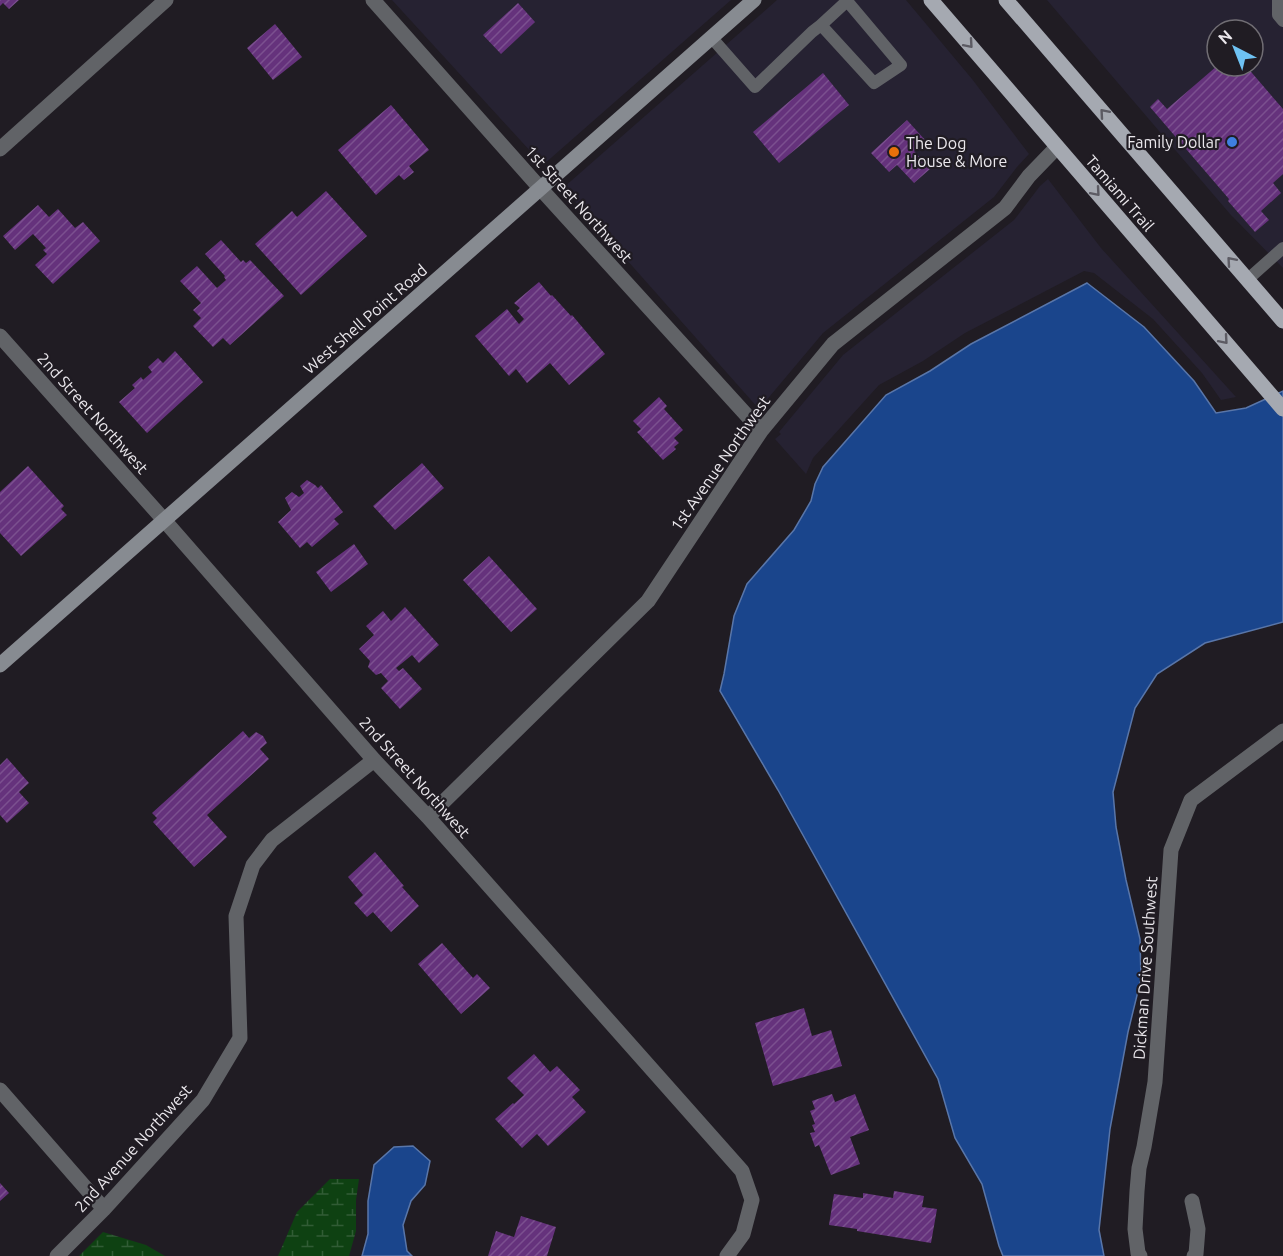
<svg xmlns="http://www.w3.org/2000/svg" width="1283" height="1256" font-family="Ubuntu,sans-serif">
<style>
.commercial{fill:#262232;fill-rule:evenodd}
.wetland{fill:url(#wetland-marsh)}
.water{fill:#1a458c;stroke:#5976a9;stroke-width:1.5}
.building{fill:url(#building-hatch)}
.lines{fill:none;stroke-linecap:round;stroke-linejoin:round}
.lane{stroke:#616367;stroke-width:12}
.street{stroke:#616367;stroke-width:15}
.secondary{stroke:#878b91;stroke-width:15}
.primary{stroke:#a5a9b1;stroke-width:15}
.oneway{stroke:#5c5b63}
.shop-dot{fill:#3f7fe0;stroke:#201c23;stroke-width:2}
.food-dot{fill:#e8710a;stroke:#201c23;stroke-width:2}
.labels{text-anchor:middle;stroke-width:4.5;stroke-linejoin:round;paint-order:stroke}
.poi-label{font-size:16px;fill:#ebe8ed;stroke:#201c23;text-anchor:end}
.street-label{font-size:16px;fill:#ebe8ed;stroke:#201c23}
</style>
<defs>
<pattern id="wetland-marsh" width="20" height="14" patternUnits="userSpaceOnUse" patternTransform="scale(1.5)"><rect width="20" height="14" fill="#0e4112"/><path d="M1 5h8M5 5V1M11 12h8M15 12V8" fill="none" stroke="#315c35"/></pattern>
<pattern id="building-hatch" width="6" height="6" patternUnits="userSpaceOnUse" patternTransform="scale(1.5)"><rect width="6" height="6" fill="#65327c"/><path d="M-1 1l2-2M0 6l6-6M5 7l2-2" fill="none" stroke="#7b508f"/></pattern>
</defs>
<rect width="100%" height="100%" fill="#201c23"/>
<path class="commercial" d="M392 0H731L543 165Z
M777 0H906L972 79 1029 154 1017 167 994 197 823 333 759 409 563 188Z
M1047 0H1283V268L1230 214ZM1217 30H1253V66H1217Z
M1048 179 1101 248 1236 397 1221 400 1202 373 1153 319 1094 273 1084 271 965 333 923 361 879 385 813 458 806 474 775 439 781 434 779 432 843 355 1014 220 1040 186Z"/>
<path class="wetland" d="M330 1179H359L356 1200V1231L349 1256H278L297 1212Z
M103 1232 146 1245 165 1256H79Z"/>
<path class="water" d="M1087 283 1144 327 1194 381 1216 413 1246 408 1283 391V622L1205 643 1157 674 1135 708 1113 792 1116 827 1126 880 1140 939 1141 979 1128 1032 1110 1129 1099 1230 1104 1256H1003L999 1246 982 1184 955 1138 938 1079 778 790 720 691 724 674 734 616 747 584 794 530 811 501 815 484 823 467 886 395 930 371 971 344Z
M413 1146 430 1161 425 1185 411 1201 403 1225 407 1251 412 1256H362L368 1234V1201L374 1165 394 1147Z"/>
<path class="building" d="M0 0H19L9 9 3 3 0 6Z
M518 3 535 22 501 54 483 35Z
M275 24 302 57 273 80 247 48Z
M1217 66H1246L1283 109V174L1273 183 1281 193 1261 211 1269 220 1255 232 1228 201 1229 199 1150 107 1158 99 1167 109Z
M823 73 849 105 779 163 753 132Z
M391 105 429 150 409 166 414 172 404 180 399 175 376 195 338 150Z
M907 120 925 140 914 151 930 169 914 183 897 165 889 172 871 153Z
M326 191 367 236 301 295 255 244 292 211 297 217Z
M38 205 49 217 58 209 75 228 83 222 100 241 53 284 35 265 47 254 43 250 46 248 33 234 15 250 3 236Z
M221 240 241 262 243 260 246 263 250 260 284 296 230 345 223 338 213 347 193 326 201 318 193 310 201 303 180 281 197 266 217 288 226 280 224 277 225 276 205 254Z
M539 282 551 296 552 295 571 316 572 315 605 354 569 385 550 363 527 383 516 369 509 376 475 336 507 309 519 324 524 319 517 311 520 308 514 303Z
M175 351 203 382 147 433 119 402 135 388 132 385 141 377 143 380 152 372 148 367 158 358 163 363Z
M659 397 667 406 664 409 683 430 674 438 679 443 674 447 676 449 663 460 637 432 641 429 633 421Z
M422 463 444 488 395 530 373 506Z
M28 466 64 506 61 509 67 515 21 556 0 533V492Z
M307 480 315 485 318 488 321 485 343 512 334 519 339 524 312 547 307 542 300 548 278 522 291 510 285 498 292 492 299 497 304 493 300 486Z
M354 544 368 564 331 592 316 572Z
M489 556 537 609 511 632 463 580Z
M405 607 439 645 419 663 412 655 396 668 399 671 403 668 422 689 400 709 381 688 388 681 381 673 376 675 368 667 370 661 359 649 374 635 366 626 383 611 391 621Z
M243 731 249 738 256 732 263 736 267 743 260 749 269 759 207 815 227 837 194 867 153 822 157 818 152 813Z
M7 758 29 783 19 792 29 803 7 823 0 815V765Z
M375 852 404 886 402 887 419 906 391 932 373 912 367 917 354 903 363 895 348 877Z
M442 943 473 978 477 974 490 988 461 1014 418 964Z
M804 1008 812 1036 831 1030 842 1066 773 1086 755 1023Z
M534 1054 550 1072 557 1066 580 1090 572 1097 586 1112 548 1146 537 1134 522 1148 495 1119 513 1103 514 1104 524 1095 507 1078Z
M832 1094 835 1102 855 1094 869 1130 850 1137 860 1164 831 1175 819 1145 815 1147 810 1133 815 1132 812 1125 815 1124 810 1111 815 1109 812 1101Z
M0 1183 9 1193 0 1201Z
M894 1191 924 1196 922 1207 937 1209 931 1243 857 1231V1229L829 1225 834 1194 863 1198V1193L893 1198Z
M521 1216 556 1227 547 1256H488L496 1231 514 1237Z"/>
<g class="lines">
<path class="lane" d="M1278 0V15L1283 21
M711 37 755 87 812 32 821 25 874 83 901 65 847 1 821 25
M1247 280 1283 248"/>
<path class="street" d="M373 0 540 188 761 431
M0 149 166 0
M0 336 164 520 374 760 428 817 742 1171 752 1200 743 1234 727 1256
M428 817 648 601 761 431 833 344 1005 208 1029 176 1057 147
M0 1090 104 1209
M1192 1201 1198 1229 1196 1254 1194 1256
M57 1256 104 1209 203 1100 240 1038 236 916 253 865 272 840 374 760
M1140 1256 1138 1253 1135 1229 1137 1191 1139 1168 1144 1147 1155 1082 1171 850 1191 800 1283 731"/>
<path class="secondary" d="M0 665 754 0"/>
<path class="primary" d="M931 0 1283 409
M1006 0 1283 321"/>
</g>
<defs><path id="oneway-chevron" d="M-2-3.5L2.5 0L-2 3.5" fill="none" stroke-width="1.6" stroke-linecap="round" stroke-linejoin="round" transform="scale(1.5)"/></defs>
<g class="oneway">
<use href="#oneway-chevron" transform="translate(969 44) rotate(49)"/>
<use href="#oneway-chevron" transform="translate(1104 113) rotate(-131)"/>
<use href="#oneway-chevron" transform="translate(1096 192) rotate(49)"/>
<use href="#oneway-chevron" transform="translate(1231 261) rotate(-131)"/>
<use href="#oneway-chevron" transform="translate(1224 340) rotate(49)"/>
</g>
<circle class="shop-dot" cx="1232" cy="142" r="6"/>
<circle class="food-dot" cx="894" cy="152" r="6"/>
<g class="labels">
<g class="poi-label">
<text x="1220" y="148">Family Dollar</text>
<text x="906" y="149" text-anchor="start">The Dog<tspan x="906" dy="18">House &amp; More</tspan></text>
</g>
<g class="street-label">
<text transform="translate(1120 193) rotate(49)" y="6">Tamiami Trail</text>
<text transform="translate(579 204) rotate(48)" y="6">1st Street Northwest</text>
<text transform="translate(365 319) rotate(-41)" y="6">West Shell Point Road</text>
<text transform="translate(93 413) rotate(48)" y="6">2nd Street Northwest</text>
<text transform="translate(720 463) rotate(-55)" y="6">1st Avenue Northwest</text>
<text transform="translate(415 777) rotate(48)" y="6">2nd Street Northwest</text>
<text transform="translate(1145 968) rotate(-86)" y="6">Dickman Drive Southwest</text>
<text transform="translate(133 1148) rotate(-48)" y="6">2nd Avenue Northwest</text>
</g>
</g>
<g transform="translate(1235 48) rotate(318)"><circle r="28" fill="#201c23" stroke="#716e74" stroke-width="1.5"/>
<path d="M0-4.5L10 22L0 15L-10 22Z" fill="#6ec2f3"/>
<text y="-9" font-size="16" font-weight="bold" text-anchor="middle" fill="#ebe8ed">N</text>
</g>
</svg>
